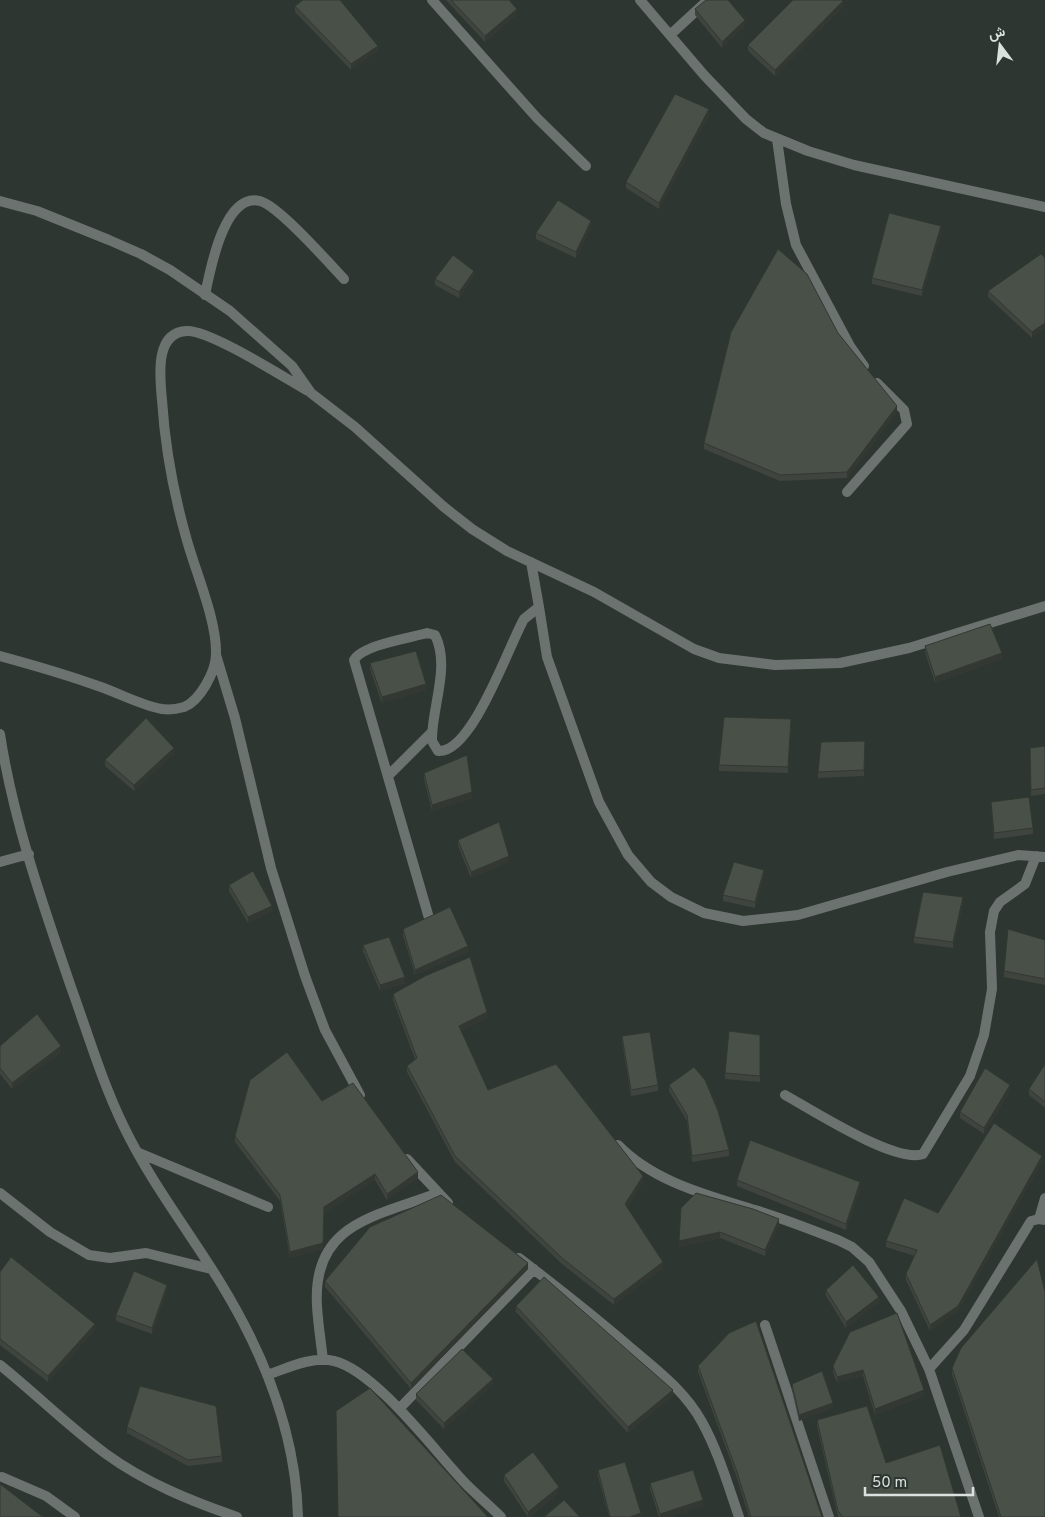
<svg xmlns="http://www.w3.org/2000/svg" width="1045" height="1517" font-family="Overpass,Vazirmatn,sans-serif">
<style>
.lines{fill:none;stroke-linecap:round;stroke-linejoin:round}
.street{stroke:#6c7270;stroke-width:10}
.wall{fill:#3f453e}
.shaded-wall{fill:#333832}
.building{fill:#495048;stroke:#333832}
</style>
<rect width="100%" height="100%" fill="#2d3630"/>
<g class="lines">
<path class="street" d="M432 0 537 118 586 166
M640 0 704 75 746 119 764 133 808 151 854 165 1045 207
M670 35 708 0
M777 139 786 204 796 245 850 346 864 366
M0 201 37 211 109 240 141 254 170 270 230 311 292 366 311 393 355 427 444 507 472 529 507 551 594 592 694 649 719 658 775 665 840 663 909 648 1045 606
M205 295C210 271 224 192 260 201 279 206 328 262 344 279
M847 492 907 424 904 410 877 383
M539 607 547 657 599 802 628 855 651 882 671 897 704 913 743 921 798 915 947 872 1018 855 1045 857
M216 655 235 718 271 868 305 976 325 1030 360 1095
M0 656C33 665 65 674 98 686 119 693 140 705 162 709 169 710 177 709 184 707 200 701 216 671 216 654 217 620 195 571 186 537 173 491 165 447 162 400 160 378 154 332 187 331 210 330 285 378 308 391
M0 734C13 820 43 905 71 987 88 1034 102 1082 124 1127 150 1181 188 1230 220 1282 263 1352 296 1434 298 1517
M388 776 431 733
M0 862 29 854
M429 918 354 660C362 645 410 638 427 633L435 635C451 667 431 709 432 741L438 751C472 754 509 645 524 619L539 607 531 562
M785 1095C812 1110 896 1164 923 1154L970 1076 984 1035 992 989 990 932 994 911 1000 902 1025 884 1036 856
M618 1145C654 1182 707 1195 755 1210 782 1218 810 1229 838 1240L852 1247 869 1262 901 1311 929 1369 979 1517
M137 1152 268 1207
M407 1159 448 1203
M0 1193 50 1232 89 1255 110 1258 146 1253 211 1269
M1039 1219 1045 1198
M519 1258C557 1287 595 1317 631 1348 657 1370 685 1391 702 1422 718 1451 728 1485 739 1517
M765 1325 829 1517
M323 1360C321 1342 318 1324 317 1306 312 1223 375 1217 438 1193
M0 1365C36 1394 69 1427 106 1454 146 1483 191 1501 237 1517
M929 1369 964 1330 1031 1221 1039 1219 1045 1220
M267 1375C288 1368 311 1356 334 1361 376 1371 436 1453 467 1485 478 1496 490 1506 501 1517
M399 1409 534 1269
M2 1477 46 1496 75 1517"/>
</g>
<path class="wall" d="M446 0H509L517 15 485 42Z
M295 6 378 51 351 70 295 12Z
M843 7 775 76 748 51V45Z
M695 9 745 26 722 48 695 15Z
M709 115 659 209 626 188V182Z
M591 227 576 258 536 239V233Z
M941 232 922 296 872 284V278Z
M1041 254 1032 338 988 297V291Z
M474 276 459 298 435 285V279Z
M838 333 897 412 847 478 780 481 704 449V443Z
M925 646 1002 659 935 683 925 652Z
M370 663 426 690 382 703 370 669Z
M791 725 788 773 719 771V765Z
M865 741 864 776 818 778V772Z
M1045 746V794L1031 796 1030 748Z
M174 754 134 791 105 766V760Z
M424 773 472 798 432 811 424 779Z
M991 802 1033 828V834L994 839Z
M458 840 509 862 471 878 458 846Z
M764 876 755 908 723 901V895Z
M229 885 272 912 248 923 229 891Z
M963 903 953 948 914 943V937Z
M403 929 468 952 415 975 403 935Z
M1045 940V985L1004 977V971Z
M363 945 405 983 380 991 363 951Z
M393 994 487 1018 461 1031 488 1090 643 1182 627 1207 663 1268 614 1305 562 1264 455 1162 407 1072V1066L415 1059 393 1000Z
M760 1035V1082L725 1079V1073Z
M622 1036 658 1085V1091L631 1096 622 1042Z
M0 1046 61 1052 12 1089 0 1074Z
M1045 1064V1108L1029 1095V1089Z
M669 1085 729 1150V1156L692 1162 687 1121 669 1091Z
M1010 1091 984 1134 960 1118V1112Z
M322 1101 418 1178 387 1200 375 1180 324 1213 323 1249 290 1258 280 1201 235 1142V1136Z
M1042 1162 958 1311 930 1331 906 1280V1274L915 1256 886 1247V1241L938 1213Z
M737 1180 860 1188 846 1230 737 1186Z
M681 1208 779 1225 765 1256 720 1238 679 1247Z
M528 1269 411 1389 325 1287V1281Z
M0 1272 95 1330 48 1382 0 1345Z
M826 1290 879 1303 846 1328 826 1296Z
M167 1291 152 1334 116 1321V1315Z
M516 1306 673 1396 628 1433 516 1312Z
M850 1332 924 1396 875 1415 863 1376 837 1383 833 1372V1366Z
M698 1366 822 1517H749L737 1478 698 1372Z
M952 1368 1045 1517H999L952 1374Z
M792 1384 833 1408 799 1421 792 1390Z
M493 1385 444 1429 416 1400V1394Z
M817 1420 886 1463 961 1517H838L817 1426Z
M127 1427 222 1456V1462L188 1466 127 1433Z
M598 1470 641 1517H609L598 1476Z
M504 1475 559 1493 529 1517H528L504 1481Z
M650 1483 703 1506 669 1517H659L650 1489Z"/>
<path class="shaded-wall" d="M843 1V7L775 76V70Z
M517 9V15L485 42V36Z
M745 20V26L722 48V42Z
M378 46V51L351 70V64Z
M709 109V115L659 209V203Z
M591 221V227L576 258V252Z
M941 226V232L922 296V290Z
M474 271V276L459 298V292Z
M1045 323V329L1032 338V332Z
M897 406V412L847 478V472Z
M1002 653V659L935 683V677Z
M426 684V690L382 703V697Z
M174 748V754L134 791V785Z
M472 792V798L432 811V805Z
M509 856V862L471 878V872Z
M764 870V876L755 908V902Z
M963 897V903L953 948V942Z
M272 906V912L248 923V917Z
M468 946V952L415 975V970Z
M405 977V983L380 991V985Z
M487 1012V1018L459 1032V1026Z
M61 1046V1052L12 1089V1083Z
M1010 1085V1091L984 1134V1128Z
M1042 1156V1162L958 1311 930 1331V1325Z
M418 1172V1178L387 1200V1194Z
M375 1174V1180L324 1213 323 1249 290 1258V1252L324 1207Z
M643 1176V1182L625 1210V1204Z
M860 1182V1188L846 1230V1224Z
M779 1219V1225L765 1256V1250Z
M720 1232V1238L679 1247V1241Z
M663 1262V1268L614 1305V1299Z
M528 1263V1269L411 1389V1383Z
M167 1285V1291L152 1334V1328Z
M879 1297V1303L846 1328V1322Z
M95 1324V1330L48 1382V1376Z
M863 1370V1376L837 1383V1377Z
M493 1379V1385L444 1429V1423Z
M673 1390V1396L628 1433V1427Z
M924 1390V1396L875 1415V1409Z
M833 1403V1408L799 1421V1415Z
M559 1487V1493L528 1517V1512Z
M703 1500V1506L669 1517H660V1514Z
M641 1513V1517H630Z"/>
<path class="building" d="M303 0H340L378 46 351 64 295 6Z
M451 0H509L517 9 485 36Z
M706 0H728L745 20 722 42 695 9Z
M793 0H842L843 1 775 70 748 45Z
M675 94 709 109 659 203 626 182Z
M558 200 591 221 576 252 536 233Z
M889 213 941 226 922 290 872 278Z
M778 249 807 274 838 333 897 406 847 472 780 475 704 443 731 332Z
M1041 254 1045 258V323L1032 332 988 291Z
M453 255 474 271 459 292 435 279Z
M990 624 1002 653 935 677 925 646Z
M416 651 426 684 382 697 370 663Z
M724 717 791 719 788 767 719 765Z
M146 718 174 748 134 785 105 760Z
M865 741 864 770 818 772 821 742Z
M1045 746V788L1031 790 1030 748Z
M467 755 472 792 432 805 424 773Z
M1029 797 1033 828 994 833 991 802Z
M499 822 509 856 471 872 458 840Z
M734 862 764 870 755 902 723 895Z
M253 871 272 906 248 917 229 885Z
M923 892 963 897 953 942 914 937Z
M450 907 468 946 415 970 403 929Z
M1008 929 1045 940V979L1004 971Z
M389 937 405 977 380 985 363 945Z
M470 957 487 1012 459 1026 488 1090 556 1064 643 1176 625 1204 663 1262 614 1299 562 1258 455 1156 407 1066 417 1058 393 994 425 976Z
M37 1014 61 1046 12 1083 0 1068V1046Z
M729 1031 760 1035V1076L725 1073Z
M650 1032 658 1085 631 1090 622 1036Z
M287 1052 322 1101 353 1083 418 1172 387 1194 375 1174 324 1207 323 1243 290 1252 280 1195 235 1136 250 1080Z
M1045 1064V1102L1029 1089Z
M694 1067 705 1080 718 1111 729 1150 692 1156 687 1115 669 1085Z
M985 1068 1010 1085 984 1128 960 1112Z
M994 1123 1042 1156 958 1306 930 1325 906 1274 917 1250 886 1241 904 1198 938 1213Z
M750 1140 860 1182 846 1224 737 1180Z
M696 1193 753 1209 779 1219 765 1250 720 1232 679 1241 681 1208Z
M441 1195 528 1263 411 1383 325 1281 370 1227Z
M11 1257 95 1324 48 1376 0 1339V1272Z
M1037 1259 1045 1292V1517H1001L952 1368 961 1348Z
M853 1265 879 1297 846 1322 826 1290Z
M134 1271 167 1285 152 1328 116 1315Z
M544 1277 673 1390 628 1427 516 1306Z
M897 1313 924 1390 875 1409 863 1370 837 1377 833 1366 850 1332Z
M756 1321 822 1517H751L737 1472 698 1366 729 1333Z
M462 1349 493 1379 444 1423 416 1394Z
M822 1371 833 1403 799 1415 792 1384Z
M140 1386 216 1406 222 1456 188 1460 127 1427Z
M370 1388 488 1517H338L336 1411Z
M867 1406 886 1463 940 1445 961 1517H843L838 1511 817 1420Z
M533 1452 559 1487 528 1512 504 1475Z
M625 1462 641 1513 630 1517H610L598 1470Z
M693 1470 703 1500 660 1514 650 1483Z
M0 1484 43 1517H0Z
M564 1500 580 1517H544Z"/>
<g transform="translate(1000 45) rotate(345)" stroke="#2d3630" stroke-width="4" paint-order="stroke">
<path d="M0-4L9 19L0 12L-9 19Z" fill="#dbe1de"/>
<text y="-8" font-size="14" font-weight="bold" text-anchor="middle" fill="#dbe1de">ش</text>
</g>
<path d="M865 1487v8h108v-8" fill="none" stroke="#dbe1de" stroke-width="2.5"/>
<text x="872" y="1487" font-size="15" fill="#dbe1de" stroke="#2d3630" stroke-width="4" paint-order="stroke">50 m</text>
</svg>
